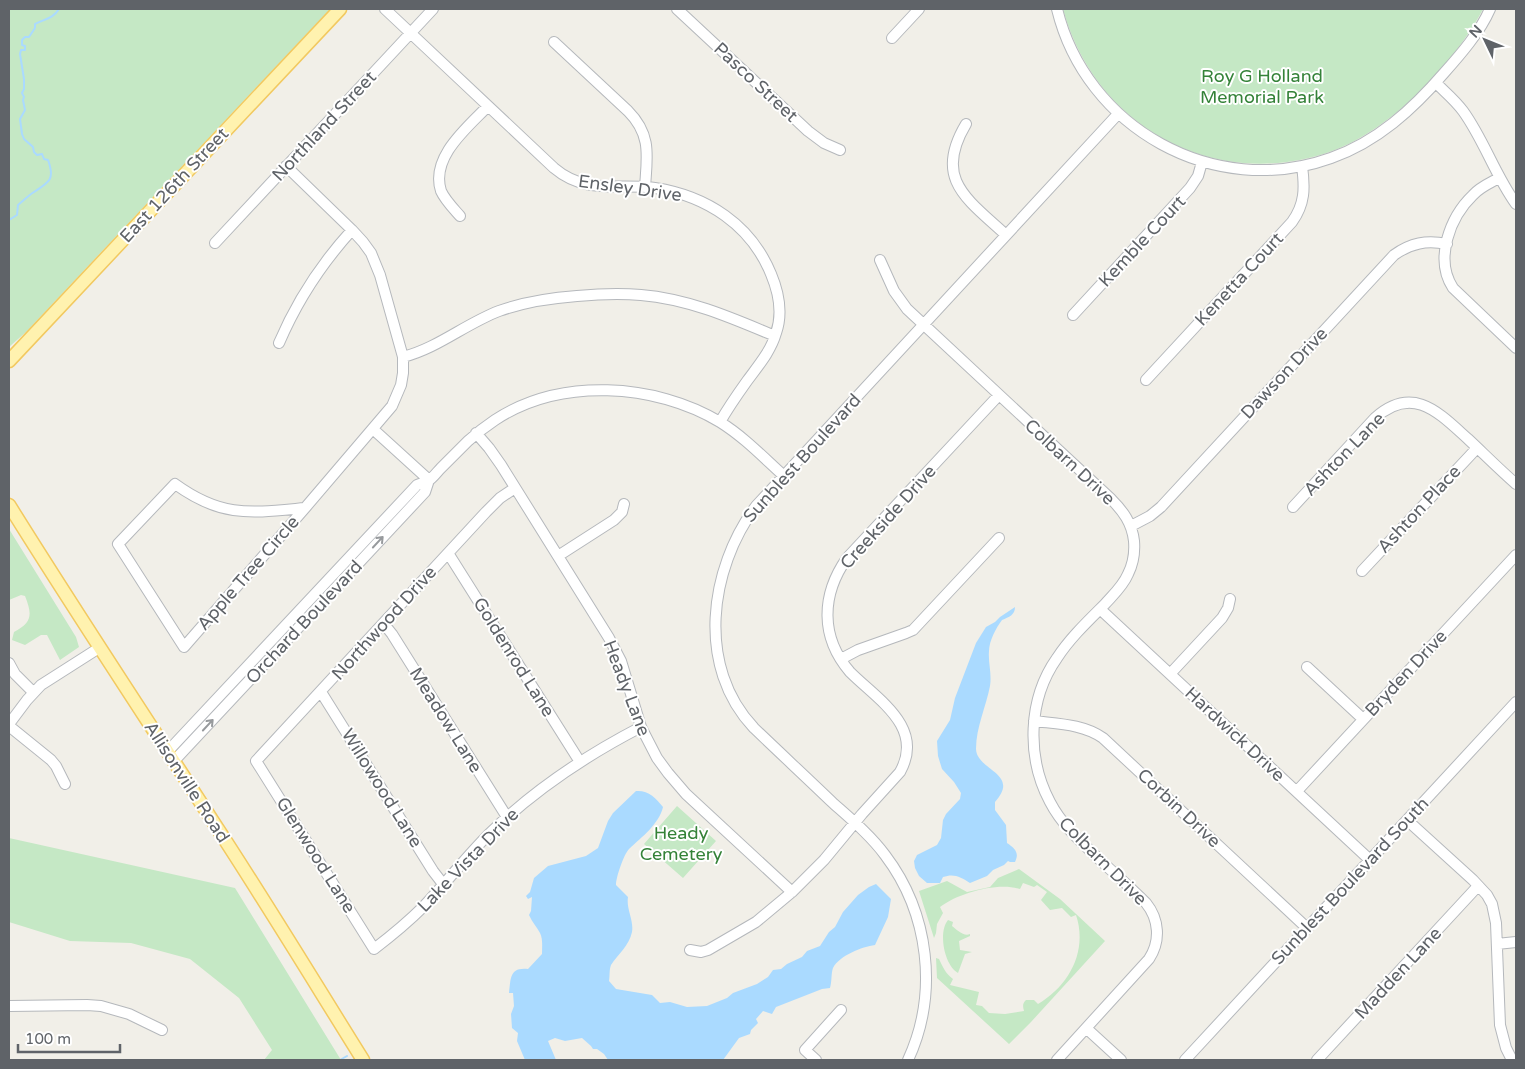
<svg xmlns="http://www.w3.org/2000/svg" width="1525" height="1069" font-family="'Varela Round',sans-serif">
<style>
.green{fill:#c5e8c5}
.water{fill:#aadaff}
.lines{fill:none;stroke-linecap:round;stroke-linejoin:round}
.stream{stroke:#aadaff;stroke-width:2}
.minor-casing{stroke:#b5b8bc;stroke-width:12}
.major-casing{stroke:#f2c960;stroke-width:15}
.minor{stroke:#fff;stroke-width:10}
.major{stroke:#fff2af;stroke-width:12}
.oneway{stroke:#979a9d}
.labels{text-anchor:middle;stroke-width:4;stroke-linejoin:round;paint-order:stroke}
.park-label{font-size:18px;fill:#348238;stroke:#fff}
.street-label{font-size:18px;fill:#5f6368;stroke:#fff}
</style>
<rect width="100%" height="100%" fill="#f1efe8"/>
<path class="green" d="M9 9H330L26 332 9 347Z
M1063 9H1483C1454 64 1391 130 1332 151 1215 193 1095 127 1063 9Z
M9 529 76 637 79 647 60 660 47 635H41L25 645 12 640 14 632C33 622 32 614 25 596L21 595 9 600Z
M677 806 716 841 683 878 644 844Z
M9 838 235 888 341 1060H264L272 1050 239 998 190 959 131 943 70 941 9 922Z
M1019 869 1060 899 1105 941 1031 1022 1009 1044 937 978 936 958 939 959C943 967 945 973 953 979L950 985 979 992 976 1005 982 1006 989 1013 1005 1014 1024 1011C1023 1006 1022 1004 1026 1000H1034L1038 1004C1069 986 1088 951 1076 915L1071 917 1062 908 1050 910 1041 900 1047 892 1037 885 1034 887 1023 883 1020 889C997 882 959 893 940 907L943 913 937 924 936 933 934 938 919 891 947 881 967 892 990 887 998 878Z
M948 920 953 922 952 926C957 930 964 937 970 934V936L959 941 960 950 972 952 965 954 958 973C944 965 938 932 948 920Z"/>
<path class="water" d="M1015 607C1015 615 1009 617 1002 620 996 628 989 641 989 651 988 663 992 674 990 686 986 707 976 727 976 749 977 771 1021 773 995 802V810L1006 825 1007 843C1014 848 1020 852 1015 862H1010L1008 861 1004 865 993 870 987 876 970 883C961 877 954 873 943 877L940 883H927L919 876 915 868 914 861 917 855 937 845 941 838 943 820 946 814 960 799 961 793 954 782 942 769 938 756 937 741 950 720 955 698 976 643 986 627 995 622 1000 617Z
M636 791C648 790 656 798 663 807 659 824 642 837 629 849 624 854 616 877 616 885L628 897C626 909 634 920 632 932 629 946 618 954 611 965 609 970 610 976 609 981L616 989 652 995 660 1003 670 1002 687 1007 707 1006 727 998 733 993 757 984 768 977 773 970 781 969 787 964 802 957 807 951 820 946 829 932 835 927 843 912 858 895 869 887 876 884 891 899 888 917 875 945C862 947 840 955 833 968 831 973 832 982 830 988L822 989 776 1007 772 1014 763 1011 756 1019 758 1023 751 1030 750 1034 739 1038 723 1060H608L604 1054 597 1049H593L591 1046 582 1038 565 1041 555 1038 548 1041 556 1060H525L517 1041 518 1033 512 1028 511 1014 514 1006 513 993H509C511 979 509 967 528 969L542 954C542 947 543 939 540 933 537 927 532 922 529 915L531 911 532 897 528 899 526 896 530 892 534 878 548 866 586 856 598 848 608 821 613 813Z"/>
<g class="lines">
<path class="stream" d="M9 220 17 215 18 205C24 200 28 196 34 192 50 182 55 179 48 160L44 159 42 154 37 155 34 152 33 147 24 139 22 134 20 119 25 110 23 100 24 97 22 93 24 89V79L20 54 21 50H25V46L22 45V40L25 37H29L35 28V24C44 19 53 19 59 9
M340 1060 347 1056"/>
<g class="minor-casing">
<path id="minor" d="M385 9 554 168C586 195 618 183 655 188 707 196 751 225 771 274 779 293 783 313 776 333 771 351 758 366 747 381 737 395 728 408 720 422
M677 9 808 131 824 143 840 150
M1057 9C1086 128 1214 200 1331 158 1377 142 1413 109 1444 73 1461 54 1480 32 1490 9
M892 38 919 9
M554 42 628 111C652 135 647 157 645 187
M1436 83C1445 92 1455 100 1463 111 1484 140 1495 175 1516 204
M966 124C933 179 967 199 1006 235
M286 166 352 230 363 242 371 253 380 275 403 357V373L401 385 392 406 305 508
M1499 178C1490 183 1480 187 1473 195 1450 217 1434 259 1453 288L1516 348
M460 216C453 208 445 200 441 191 430 157 468 127 488 106
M215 243 433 9
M880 260 894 291 907 309 1111 499C1123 511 1132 523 1134 541 1135 553 1133 564 1128 574 1123 586 1113 595 1105 604 1088 621 1070 638 1057 658 1028 699 1026 757 1050 802 1062 825 1080 841 1099 859 1115 874 1131 888 1146 903 1159 919 1161 941 1149 959L1057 1060
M1073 315 1190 188 1198 176 1202 162
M279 343C297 301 321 264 352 230
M403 357C438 348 465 324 499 311 524 302 550 298 577 296 598 294 620 293 641 295 689 299 732 318 775 336
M1146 380 1292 222C1305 204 1305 188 1302 166
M374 430 429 480
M476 433 489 448 501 465 609 638 621 661 641 727 657 758 668 773 686 794 792 892
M175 484C222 518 250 513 305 508L184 647 118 544Z
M515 488 500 498 486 512 256 761 374 949C391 936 408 922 423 907 446 883 466 857 489 834 534 790 585 756 641 727
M1293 507 1375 418C1413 384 1439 413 1468 439 1484 454 1500 470 1516 484
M1131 526 1150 516 1161 507 1394 255C1411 243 1426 240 1447 244
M448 553 580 762
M558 556 614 520 622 512 624 504
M1362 571 1477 448
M1100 609 1370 860
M384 624 392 634 507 817
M841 659 858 650 906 633 913 630 999 538
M9 663 15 674 33 692
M1307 667 1363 719
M1170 674 1222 618 1228 608 1230 599
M321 692 433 871 443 884
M1034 721C1058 724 1083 724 1103 738L1307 928
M9 724 27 700 41 685 99 648
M9 726 51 760 56 766 65 784
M168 751 417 485C420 484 424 482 428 481 433 478 437 472 441 468 450 459 459 450 468 441 477 433 486 426 495 420 560 377 655 383 720 422 744 437 763 457 784 476
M174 761 425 492 429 480
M1297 791 1516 555
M1407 820 1473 880 1487 895 1492 904 1496 923 1500 1025 1506 1048 1512 1060
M1497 944 1516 942
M690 950 701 952 708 950 756 922 792 892 824 860 862 814 900 772C925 727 878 700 850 672 820 637 821 595 847 558L999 395
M9 1006 87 1005 101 1006 129 1014 162 1030
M1086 1028 1121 1060
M816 1060 805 1050 841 1010
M908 1060C939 993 929 913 885 855 871 836 852 820 834 804 807 778 780 753 754 728 696 667 709 569 756 506L1118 114
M1185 1060 1516 702
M1317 1060 1478 886"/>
</g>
<g class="major-casing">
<path id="major" d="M9 361 340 9
M9 505C75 611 144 715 212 820 264 899 313 980 363 1060"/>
</g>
<use href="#minor" class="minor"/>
<use href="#major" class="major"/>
</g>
<defs><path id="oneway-shaft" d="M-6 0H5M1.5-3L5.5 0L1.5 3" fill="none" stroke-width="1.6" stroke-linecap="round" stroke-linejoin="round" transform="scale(1.25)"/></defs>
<g class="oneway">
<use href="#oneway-shaft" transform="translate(378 542) rotate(-47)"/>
<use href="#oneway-shaft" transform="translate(208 725) rotate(-47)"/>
</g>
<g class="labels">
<g class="park-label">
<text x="1262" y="82">Roy G Holland<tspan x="1262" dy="21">Memorial Park</tspan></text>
<text x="681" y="839">Heady<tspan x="681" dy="21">Cemetery</tspan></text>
</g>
<g class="street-label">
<text transform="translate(756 82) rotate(43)" y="6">Pasco Street</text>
<text transform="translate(324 126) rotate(-47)" y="6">Northland Street</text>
<text transform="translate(174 185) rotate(-47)" y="6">East 126th Street</text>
<text transform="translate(630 188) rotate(8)" y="6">Ensley Drive</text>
<text transform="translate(1142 241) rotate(-47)" y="6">Kemble Court</text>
<text transform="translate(1239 279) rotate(-47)" y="6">Kenetta Court</text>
<text transform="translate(1284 373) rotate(-47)" y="6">Dawson Drive</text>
<text transform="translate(1344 454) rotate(-46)" y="6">Ashton Lane</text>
<text transform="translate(802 458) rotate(-48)" y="6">Sunblest Boulevard</text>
<text transform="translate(1070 462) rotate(43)" y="6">Colbarn Drive</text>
<text transform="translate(1419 509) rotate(-47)" y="6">Ashton Place</text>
<text transform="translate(888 517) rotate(-48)" y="6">Creekside Drive</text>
<text transform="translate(248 573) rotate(-49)" y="6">Apple Tree Circle</text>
<text transform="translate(304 622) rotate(-47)" y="6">Orchard Boulevard</text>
<text transform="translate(384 623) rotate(-48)" y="6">Northwood Drive</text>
<text transform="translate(514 657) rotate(58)" y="6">Goldenrod Lane</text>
<text transform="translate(1406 673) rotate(-47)" y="6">Bryden Drive</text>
<text transform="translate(627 688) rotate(69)" y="6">Heady Lane</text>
<text transform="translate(446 720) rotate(58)" y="6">Meadow Lane</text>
<text transform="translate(1235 734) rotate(43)" y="6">Hardwick Drive</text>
<text transform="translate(187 782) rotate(57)" y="6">Allisonville Road</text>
<text transform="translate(382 788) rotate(58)" y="6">Willowood Lane</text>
<text transform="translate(1179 808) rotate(43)" y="6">Corbin Drive</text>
<text transform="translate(316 855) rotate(58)" y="6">Glenwood Lane</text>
<text transform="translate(468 860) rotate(-46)" y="6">Lake Vista Drive</text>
<text transform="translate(1103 861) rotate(45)" y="6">Colbarn Drive</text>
<text transform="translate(1350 881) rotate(-47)" y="6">Sunblest Boulevard South</text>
<text transform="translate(1398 973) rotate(-47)" y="6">Madden Lane</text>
</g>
</g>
<rect width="1525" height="1069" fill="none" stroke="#5f6368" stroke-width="20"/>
<g transform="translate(1485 40) rotate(313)" stroke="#ffffff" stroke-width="4" paint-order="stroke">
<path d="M0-4L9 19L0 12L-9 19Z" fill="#5f6368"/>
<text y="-8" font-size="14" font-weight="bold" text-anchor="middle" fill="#5f6368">N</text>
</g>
<path d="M18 1044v8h102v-8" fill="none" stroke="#5f6368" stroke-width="2.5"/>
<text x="25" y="1044" font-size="15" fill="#5f6368" stroke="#ffffff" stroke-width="4" paint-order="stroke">100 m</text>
</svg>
